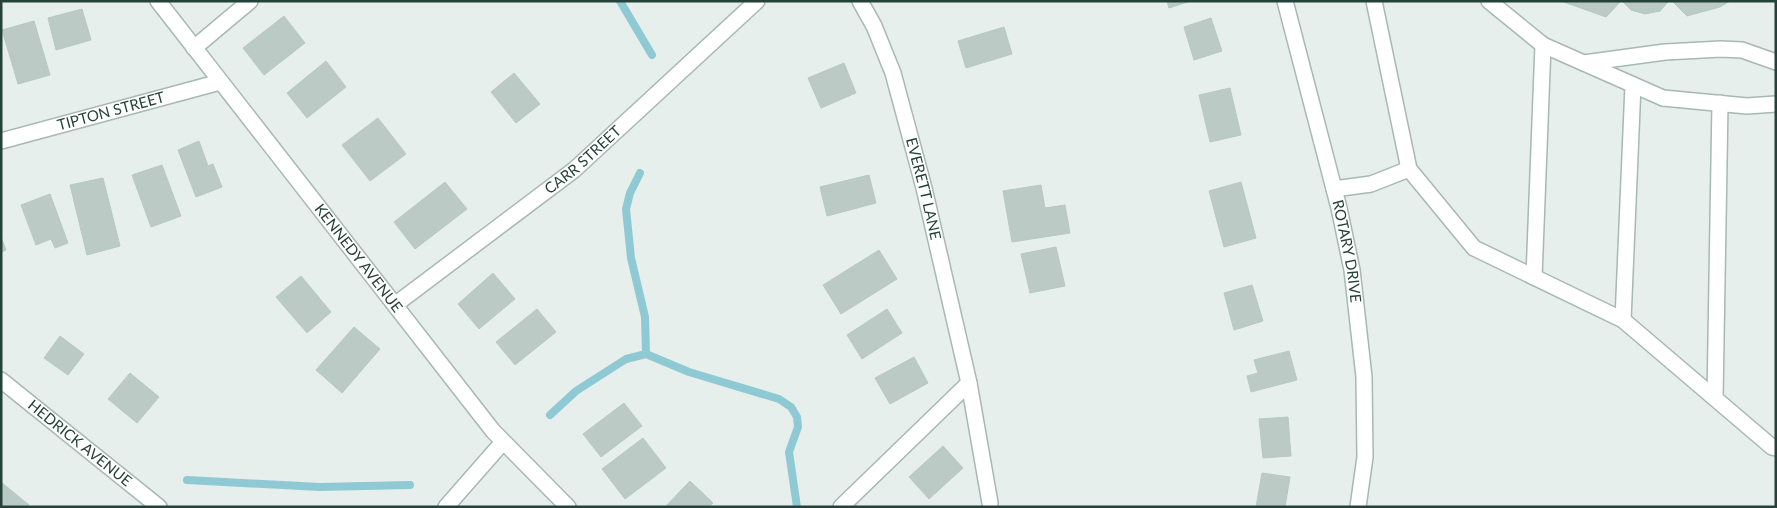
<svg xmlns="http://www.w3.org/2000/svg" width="1777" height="508" font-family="Lato,sans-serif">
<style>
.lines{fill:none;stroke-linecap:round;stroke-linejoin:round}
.stream{stroke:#8ec9d4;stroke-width:8}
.building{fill:#bbcac4;stroke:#b8c9c2}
.minor-casing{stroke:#a8b8b2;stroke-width:18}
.minor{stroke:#fff;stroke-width:15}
.labels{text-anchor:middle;stroke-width:5;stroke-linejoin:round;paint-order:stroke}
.street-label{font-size:15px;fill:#24423a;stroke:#f7fbf9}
</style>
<rect width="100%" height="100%" fill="#e6efeb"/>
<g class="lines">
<path class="stream" d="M620 1 652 55
M640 173 630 193 626 209 631 258 645 317 646 354
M550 415 576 391 626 359 646 354 689 372 779 399 791 407 797 417 798 427 789 452 797 507
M187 480 320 487 410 485"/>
</g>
<path class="building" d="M1167 1H1191L1169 8Z
M1561 1H1621L1606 17Z
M1622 1H1669L1660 11 1645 14 1631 10Z
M1672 1H1730L1720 7 1687 16Z
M82 9 91 40 56 50 48 18Z
M284 16 305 43 264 75 243 48Z
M1211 18 1222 51 1194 60 1184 27Z
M34 21 50 75 18 84 2 30Z
M1004 27 1012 54 966 68 958 41Z
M326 61 346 87 307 118 287 93Z
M844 63 856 93 821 108 808 78Z
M514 73 540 104 516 123 491 92Z
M1230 88 1241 135 1210 142 1199 95Z
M378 118 406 154 370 181 342 145Z
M199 141 208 166 213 164 222 187 196 197 178 150Z
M162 165 181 216 151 227 132 175Z
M869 175 876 203 827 216 820 187Z
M103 178 120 246 87 255 70 185Z
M445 182 467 209 415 249 394 222Z
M1241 182 1256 238 1224 247 1209 191Z
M1041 185 1045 208 1065 205 1070 233 1012 242 1003 191Z
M50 194 68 243 55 248 51 239 36 245 21 205Z
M1 237 6 250 1 252Z
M1056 247 1065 286 1030 293 1021 254Z
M879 250 897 279 841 314 823 285Z
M493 273 515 299 479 329 458 304Z
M301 276 331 312 307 333 276 297Z
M1252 285 1263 321 1234 330 1224 293Z
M537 309 556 332 515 365 496 342Z
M887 309 902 333 862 359 847 335Z
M354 327 380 349 342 393 316 370Z
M60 336 84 354 68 375 44 358Z
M1289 351 1297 380 1251 392 1247 376 1258 373 1254 360Z
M914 357 928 383 890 404 875 378Z
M130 373 159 397 137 423 108 399Z
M624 403 642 426 601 457 583 434Z
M1288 417 1291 456 1263 458 1259 419Z
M643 438 666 468 625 499 602 469Z
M943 446 963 468 929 499 909 477Z
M1262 473 1290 477 1285 507H1256Z
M690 481 713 503 709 507H665Z
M1 482 29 505 27 507H1Z"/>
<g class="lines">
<g class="minor-casing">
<g id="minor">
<path id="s1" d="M158 1 493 431 568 507"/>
<path id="s2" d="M860 1 874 26 893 73 924 188 969 383 990 503"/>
<path id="s3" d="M1285 1 1339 208 1352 270 1364 377 1365 457 1358 507"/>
<path d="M1374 1 1409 169 1474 248 1623 320 1772 447 1776 448"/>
<path d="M1489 1 1543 45 1663 98 1747 106 1776 104"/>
<path d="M194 48 250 1"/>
<path d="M1584 63 1665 52 1721 49 1742 50 1776 62"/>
<path id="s4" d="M1 141 220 82"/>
<path d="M1334 189 1371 184 1409 169"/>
<path d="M1534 277 1543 45"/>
<path id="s5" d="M396 304 574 170 757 1"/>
<path d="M1623 320 1633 85"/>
<path id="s6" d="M1 380 159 507"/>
<path d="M1715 398 1720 103"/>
<path d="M446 507 503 442"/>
<path d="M841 507 969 383"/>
</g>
</g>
<use href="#minor" class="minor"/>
</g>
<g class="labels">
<g class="street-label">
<text dy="5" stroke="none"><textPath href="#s4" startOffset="114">TIPTON STREET</textPath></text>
<text dy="5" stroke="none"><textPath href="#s5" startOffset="236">CARR STREET</textPath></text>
<text dy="5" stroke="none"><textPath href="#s2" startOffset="199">EVERETT LANE</textPath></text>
<text dy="5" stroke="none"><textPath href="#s3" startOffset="258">ROTARY DRIVE</textPath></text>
<text dy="5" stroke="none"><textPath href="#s1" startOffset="326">KENNEDY AVENUE</textPath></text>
<text dy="5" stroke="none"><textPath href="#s6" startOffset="101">HEDRICK AVENUE</textPath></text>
</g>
</g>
<rect width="1777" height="508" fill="none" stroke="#24423a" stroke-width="5"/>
</svg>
